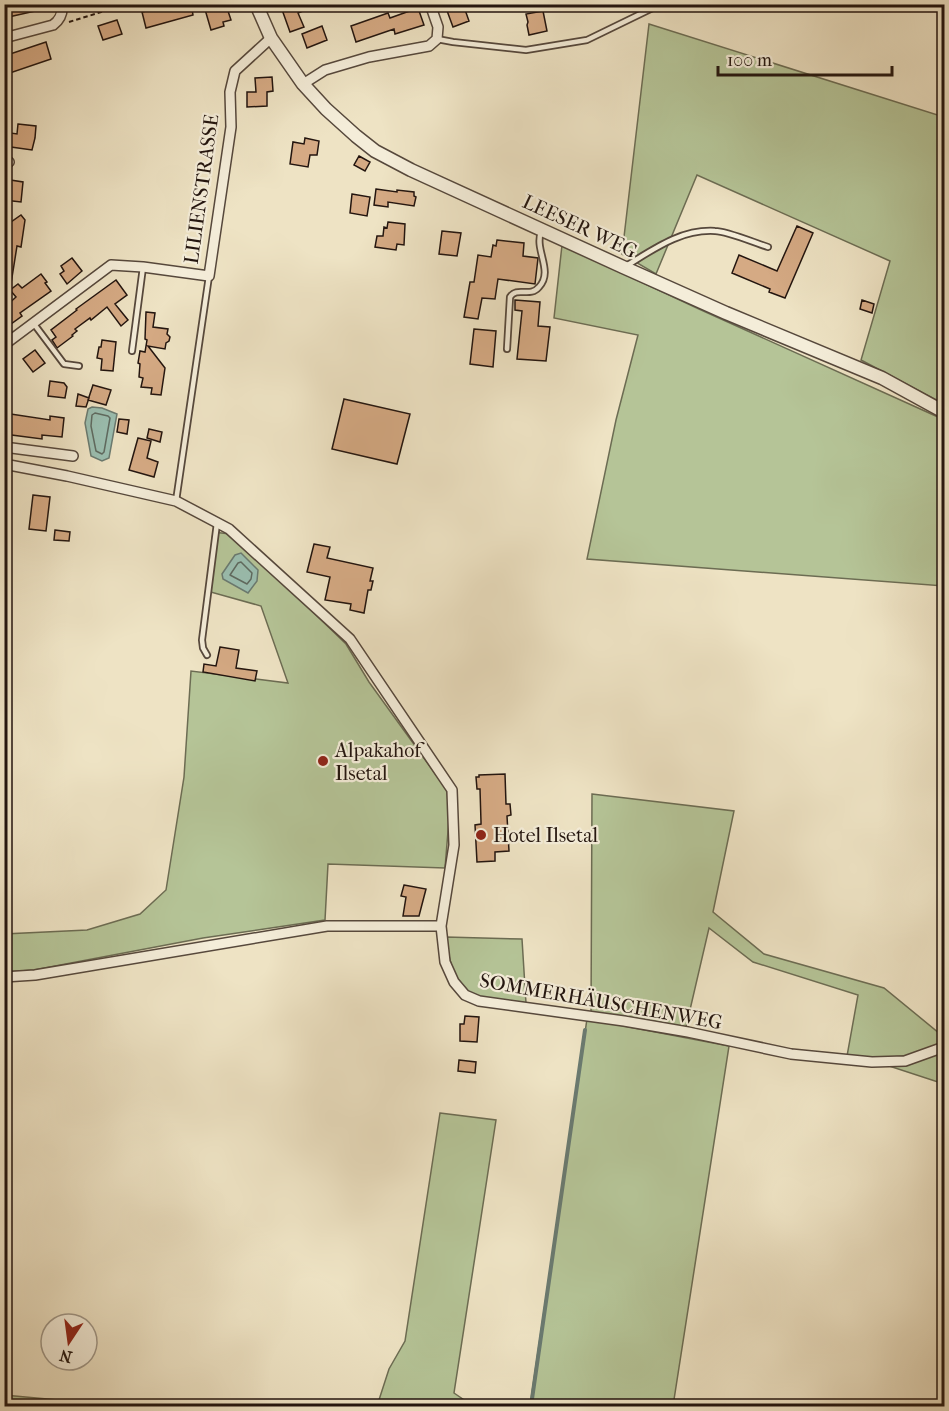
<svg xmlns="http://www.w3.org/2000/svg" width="949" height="1411" font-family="'IM FELL French Canon',serif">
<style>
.green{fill:#b5c497;stroke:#6c6c53;stroke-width:1.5}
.water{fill:#9abeb0;stroke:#6a7a70;stroke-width:1.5}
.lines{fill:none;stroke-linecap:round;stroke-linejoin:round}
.shore{stroke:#5e6a60;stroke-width:1.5}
.stream{stroke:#6a7a70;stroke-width:4}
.building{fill:#d5aa84;stroke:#23150f;stroke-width:1.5}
.service-casing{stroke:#56483c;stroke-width:8}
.minor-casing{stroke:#56483c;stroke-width:12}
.tertiary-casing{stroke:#56483c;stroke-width:15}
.path{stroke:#23150f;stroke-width:2;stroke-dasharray:4.5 3;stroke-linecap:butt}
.service{stroke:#f4edd9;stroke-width:4.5}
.minor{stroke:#f4edd9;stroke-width:9}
.tertiary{stroke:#f4edd9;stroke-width:12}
.poi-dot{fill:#8f2418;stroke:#f4edd9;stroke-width:2}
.labels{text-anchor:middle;stroke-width:4.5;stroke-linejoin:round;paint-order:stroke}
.street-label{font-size:20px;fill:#23150f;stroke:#f4edd9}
.poi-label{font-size:20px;fill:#23150f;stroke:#f4edd9;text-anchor:start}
</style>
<rect width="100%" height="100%" fill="#eee3c4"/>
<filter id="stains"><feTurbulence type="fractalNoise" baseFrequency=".00333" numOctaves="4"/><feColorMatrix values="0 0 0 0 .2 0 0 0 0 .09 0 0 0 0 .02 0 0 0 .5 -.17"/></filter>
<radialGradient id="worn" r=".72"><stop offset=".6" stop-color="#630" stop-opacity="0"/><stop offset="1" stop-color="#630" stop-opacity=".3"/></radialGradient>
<path class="green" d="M649 24 944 117V404L861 360 890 261 697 175 656 274 622 254Z
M562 245 699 309 938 417 944 422V586L587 559 616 420 638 335 554 318Z
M213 532 230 534 278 578 346 644 369 682 447 790 449 819 445 868 328 864 325 920 203 938 34 970 5 972 4 934 87 930 140 914 166 890 184 777 191 671 288 683 261 606 207 591Z
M592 794 734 811 713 912 764 954 884 988 939 1033 944 1030V1084L880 1063 903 1056 880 1058 847 1056 858 995 753 962 709 928 686 1027 591 1014Z
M446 937 522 939 526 1003C514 1001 488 1001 478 997 453 988 449 960 446 937Z
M587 1019 729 1046 673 1406H530Z
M440 1113 496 1120 454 1393 473 1406H377L389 1369 405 1341Z
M4 1395 123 1406H5Z"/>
<path class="water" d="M92 407 102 408 117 414 109 458 102 461 91 456 85 423 88 409Z
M241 553 258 570 257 581 248 593 223 579 222 574 235 555Z"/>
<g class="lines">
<path class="shore" d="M95 413 108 416 110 418 104 452 102 454 96 451 91 426 92 415Z
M241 562 252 573 251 579 247 584 230 575 238 563Z"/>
<path class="stream" d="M531 1406 585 1030"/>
</g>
<path class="building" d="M4 4H49V8L4 18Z
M178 4H191L193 15 146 28 142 12Z
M211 4H220L221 10 227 8 231 20 223 22 224 26 211 30 204 6Z
M280 4H318V5L298 13 304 27 290 32Z
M456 4H463L469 21 453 27 446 8Z
M418 8 424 25 395 34 394 29 356 42 351 26 388 13 390 18Z
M543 11 547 31 529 35 527 25 528 22 526 14Z
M117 20 122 34 103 40 98 26Z
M322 26 327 40 307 48 302 34Z
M46 42 51 59 4 75V56Z
M272 77 273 91 267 92V106L247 107V92H256L255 78Z
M18 124 36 126 35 138 32 150 4 146V132L17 134Z
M305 138 319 141 317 155H310L308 167 290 164 293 142 304 144Z
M359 156 370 162 365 171 354 165Z
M4 179 23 182 21 202 4 200Z
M376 189 397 192V190L414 192V196L416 197 414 206 388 202V207L374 205Z
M352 194 370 197 367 216 350 213Z
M21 215 25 220 21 247 17 246 10 290 18 284 22 288 41 274 47 282 45 283 51 291 20 313 22 316 4 329V308L16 297 10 290V294L4 293V227Z
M388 222 405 224 404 245 397 244 396 250 375 247 377 236H383L384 227 387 228Z
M797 226 813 233 785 298 769 292 770 289 732 273 739 255 777 271Z
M442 231 461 233 457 256 439 254Z
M497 240 524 243 523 256 538 258 535 284 498 279 495 299 482 298 478 319 464 317 470 282H474L478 255 491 257 493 245 496 246Z
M72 258 82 271 67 284 60 274 64 271 61 266Z
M116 280 127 295 115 304 128 320 121 326 107 307 91 320 90 318 75 329 77 331 72 335 73 336 57 348 52 340 56 337 51 330 77 310 76 309Z
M515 300 540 302 538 326 550 327 546 361 517 359 522 311 515 310Z
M862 300 874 304 872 313 860 309Z
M146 312 155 313 153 327 168 329 167 334 170 337 169 341 166 343 165 349 148 346 165 368 161 395 151 394 152 388 141 387 143 378 139 377 140 364 138 363 140 351 145 352 147 340 145 339Z
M474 329 496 331 493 367 470 364Z
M102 340 116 342 113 371 101 370 102 359 97 358 99 347H101Z
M35 350 45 363 33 372 23 359Z
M50 381 64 383 67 387 65 398 48 396Z
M93 385 111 390 106 405 88 400Z
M78 394 89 398 86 407 76 406Z
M344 399 410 414 397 464 332 449Z
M4 413 50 420V416L64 418 62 437 42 435V439L4 434Z
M119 419 129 420 127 434 117 432Z
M149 429 162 432 160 442 147 438Z
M138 438 151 441 147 458 158 462 154 477 129 470Z
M33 495 50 497 46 531 29 529Z
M55 530 70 532 69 541 54 540Z
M314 544 330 547 327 558 373 568 370 581H373L371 590H368L364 613 350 610 351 604 325 600 330 577 307 572Z
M220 647 239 650 236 668 257 671 255 681 203 672 204 664 216 666Z
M505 774 506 804H510L511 815 507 816 509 851 495 852V861L477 862 475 825 481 824V822L480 789H477L476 777H479V775Z
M404 885 426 889 419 916H403L406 897 401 896Z
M465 1016 479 1017 477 1042 460 1041V1024H464Z
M459 1060 476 1062 475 1073 458 1071Z"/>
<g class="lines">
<g class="service-casing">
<path id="service" d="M437 39 453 42 526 50 587 40 661 4
M626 266C654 249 681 229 715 231 727 231 755 243 768 247
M34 324 64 364 79 366
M507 349 510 297C517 286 530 298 539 287 554 271 534 250 541 232
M132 351 143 267
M176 501 209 276
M207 655 203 648 202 640 217 523"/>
</g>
<g class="minor-casing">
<path id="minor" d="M4 38 53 25C60 20 63 14 62 4
M303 84 325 70 369 57 429 46 437 39 438 27 430 4
M4 161 9 162
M4 345 111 265 143 267 209 276 231 127 230 92 235 71 271 38
M4 447 73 456
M4 464 67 476 176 501 229 529 350 639 452 790 454 845 441 926 445 962 454 982 465 995 479 1001 624 1021 688 1032 791 1054 872 1062 905 1061 944 1047
M4 977 35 975 327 926H441"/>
</g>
<g class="tertiary-casing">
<path id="tertiary" d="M256 4 271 38 303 84 326 109 356 136 375 151 411 170 623 267 726 313 882 378 944 412"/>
</g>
<path class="path" d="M69 22 127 4"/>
<use href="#service" class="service"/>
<use href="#minor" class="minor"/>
<use href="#tertiary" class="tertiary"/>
</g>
<g class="poi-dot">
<circle cx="323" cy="761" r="6"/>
<circle cx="481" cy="835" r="6"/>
</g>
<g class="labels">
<g class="street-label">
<text transform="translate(201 189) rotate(-82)" y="7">LILIENSTRASSE</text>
<text transform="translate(580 226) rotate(25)" y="7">LEESER WEG</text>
<text transform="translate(601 1001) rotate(10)" y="7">SOMMERHÄUSCHENWEG</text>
</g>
<g class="poi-label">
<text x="335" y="757">Alpakahof<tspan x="335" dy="23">Ilsetal</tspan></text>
<text x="493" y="842">Hotel Ilsetal</text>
</g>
</g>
<rect width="949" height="1411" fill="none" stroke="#eee3c4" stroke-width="24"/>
<rect x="6" y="6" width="937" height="1399" fill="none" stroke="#23150f" stroke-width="3"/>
<rect x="12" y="12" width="925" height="1387" fill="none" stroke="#23150f" stroke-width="1.5"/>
<g transform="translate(69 1342) rotate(193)"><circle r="28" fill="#f4edd9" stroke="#a09788" stroke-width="1.5"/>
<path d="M0-4.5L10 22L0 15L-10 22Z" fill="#8f2418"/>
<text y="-9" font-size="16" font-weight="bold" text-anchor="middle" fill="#23150f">N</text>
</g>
<path d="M718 66v9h174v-9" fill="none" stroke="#23150f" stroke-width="3"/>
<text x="727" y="66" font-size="18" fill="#23150f" stroke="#f4edd9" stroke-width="4.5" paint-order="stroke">100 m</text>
<rect width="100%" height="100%" filter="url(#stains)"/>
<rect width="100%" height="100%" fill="url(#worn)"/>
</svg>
